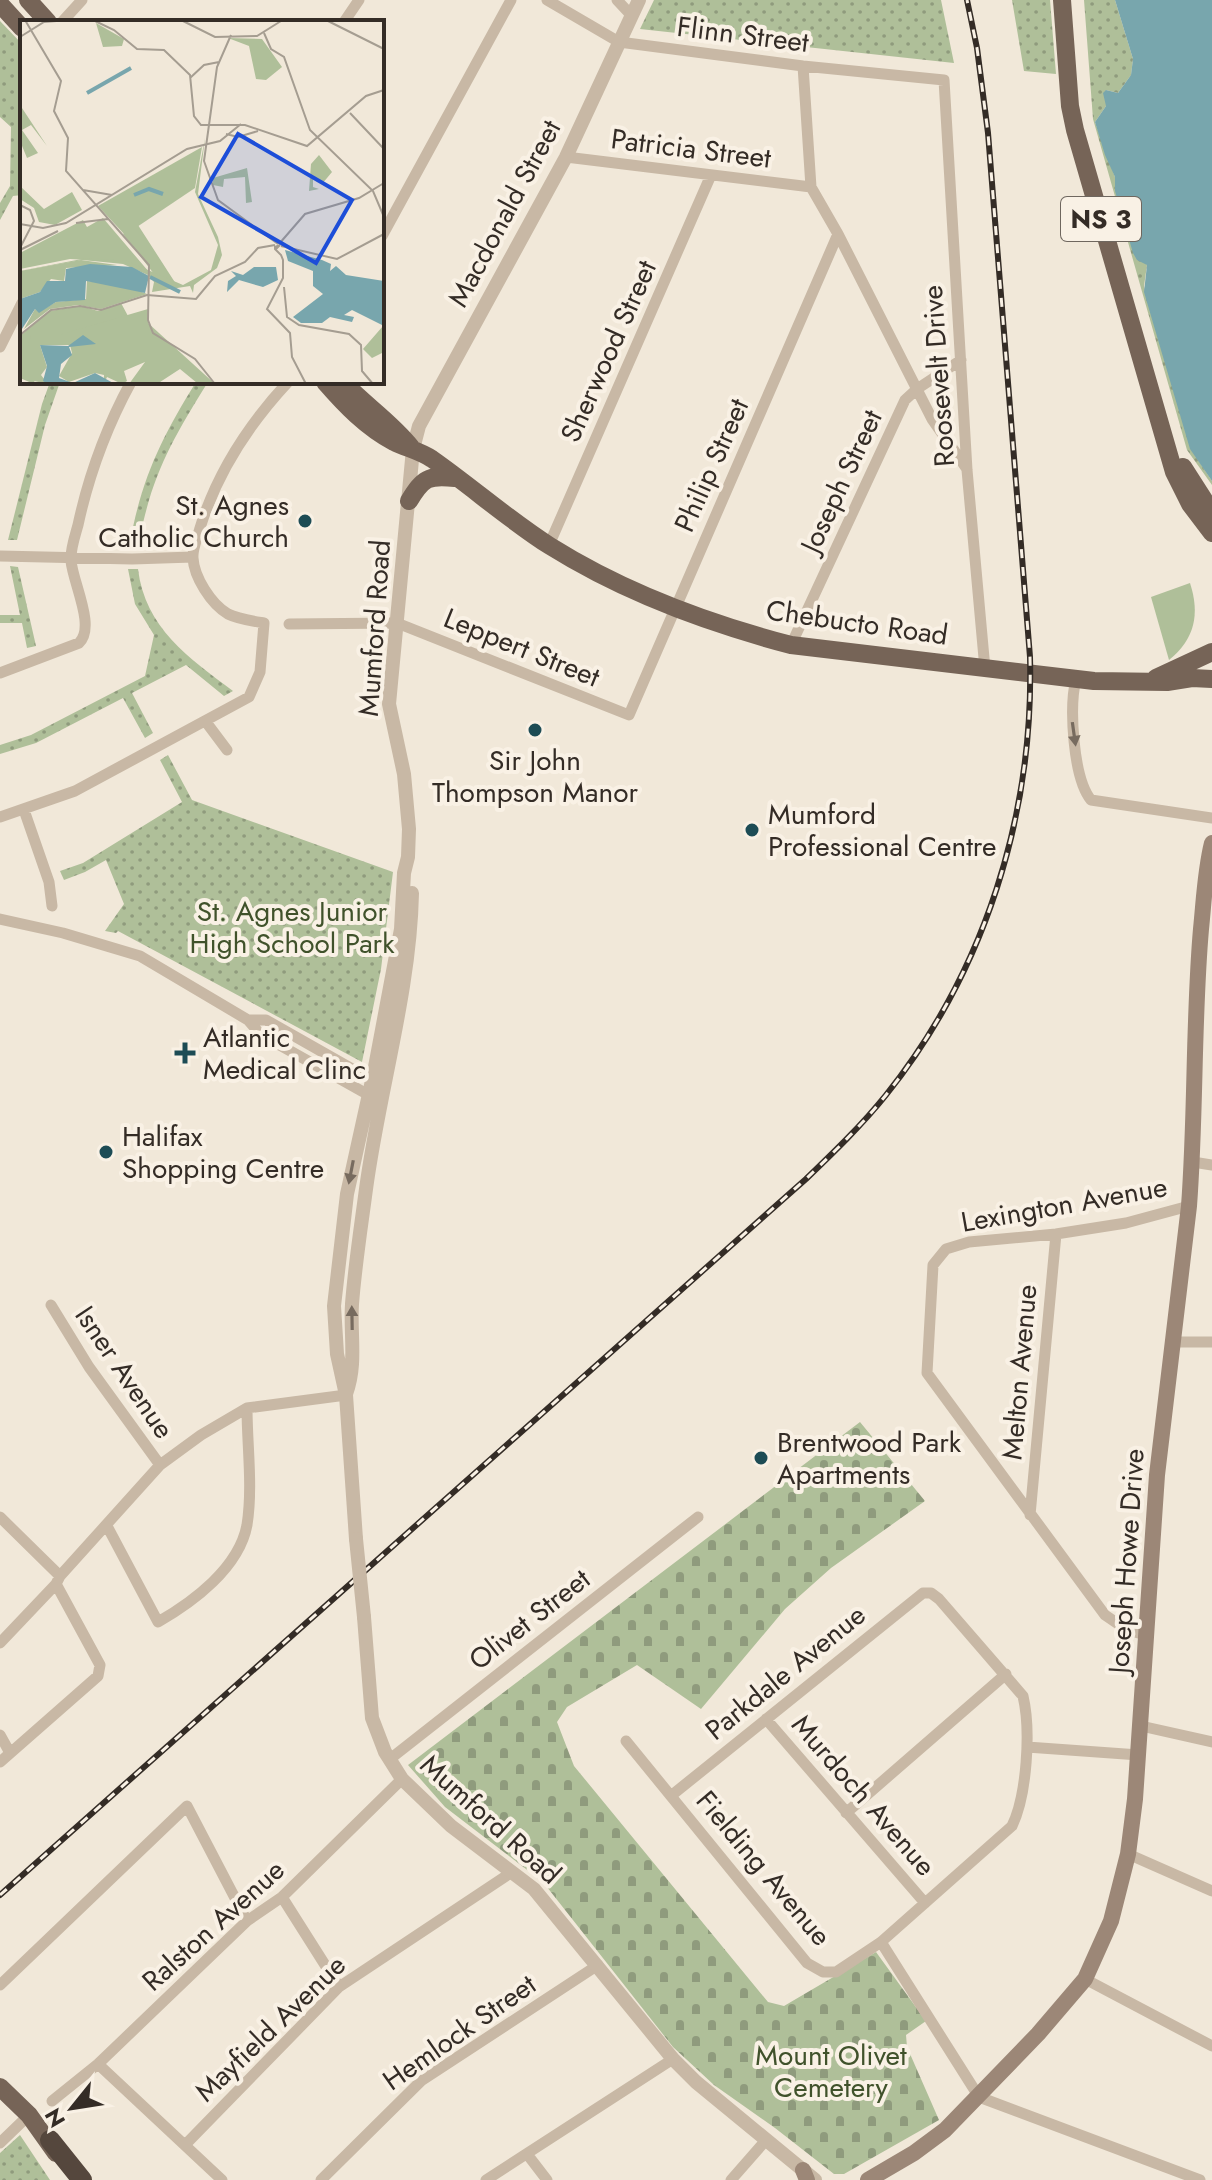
<svg xmlns="http://www.w3.org/2000/svg" width="1212" height="2180" font-family="Jost,sans-serif">
<style>
.grass{fill:#afbf99}
.cemetery{fill:url(#cemetery-stones)}
.park{fill:url(#park-dots)}
.water{fill:#78a6ad}
.lines{fill:none;stroke-linecap:round;stroke-linejoin:round}
.minor{stroke:#c8b8a5;stroke-width:11}
.tertiary{stroke:#c8b8a5;stroke-width:14}
.secondary{stroke:#9c8777;stroke-width:16}
.primary{stroke:#766457;stroke-width:18}
.motorway{stroke:#55473d;stroke-width:20}
.rail-casing{stroke:#342c26;stroke-width:6}
.rail{stroke:#f9f1e5;stroke-width:3;stroke-dasharray:9;stroke-linecap:butt}
.tertiary-bridge{stroke:#c8b8a5;stroke-width:14}
.oneway{fill:#776b5f}
.poi-dot{fill:#1d4c55;stroke:#f9f1e5;stroke-width:3}
.labels{text-anchor:middle;stroke-width:8;stroke-linejoin:round;paint-order:stroke}
.shield{fill:#f9f1e5;stroke:#6f675f;stroke-width:2}
.shield-label{font-size:26px;font-weight:bold;fill:#342c26}
.street-label{font-size:28px;fill:#342c26;stroke:#f9f1e5}
.poi-label{font-size:28px;fill:#342c26;stroke:#f9f1e5;text-anchor:start}
.park-label{font-size:28px;fill:#40522b;stroke:#f9f1e5}
.inset-river{fill:none;stroke:#78a6ad;stroke-width:4}
.inset-road{fill:none;stroke:#a59d91;stroke-width:2}
.view{fill:#1d4ed8;fill-opacity:0.15;stroke:#1d4ed8;stroke-width:4}
.inset-edge{fill:none;stroke:#342c26;stroke-width:4}
</style>
<defs>
<pattern id="cemetery-stones" width="16" height="16" patternUnits="userSpaceOnUse" patternTransform="scale(2)"><rect width="16" height="16" fill="#afbf99"/><path d="M2 7V4a2 2 0 0 1 4 0v3zM10 15v-3a2 2 0 0 1 4 0v3z" fill="#8f9b7d"/></pattern>
<pattern id="park-dots" width="8" height="8" patternUnits="userSpaceOnUse" patternTransform="scale(2)"><rect width="8" height="8" fill="#afbf99"/><path d="M2 2h.1M6 6h.1" fill="none" stroke="#8f9b7d" stroke-width="1.8" stroke-linecap="round"/></pattern>
</defs>
<rect width="100%" height="100%" fill="#f1e8d9"/>
<path class="grass" d="M1190 583C1200 614 1195 639 1169 660L1151 597Z"/>
<path class="cemetery" d="M860 1422 925 1501 831 1568 785 1609 701 1709 637 1665 567 1707 557 1722 574 1766 768 2002 784 2006 876 1952 926 2021 906 2035 907 2047 939 2120 844 2174H834L775 2128 714 2085 673 2047 543 1882 445 1807 408 1765Z"/>
<path class="park" d="M654 0H941L954 63 640 29Z
M1012 0H1050L1056 74 1024 71Z
M1084 0H1115L1133 59 1131 75 1118 93 1106 90V106L1095 122 1115 177 1116 190 1147 265 1144 286 1191 449 1212 481V485L1187 450 1093 119Z
M0 21 22 44V195L13 196 0 220V203L10 186 11 127 0 117Z
M50 382H60L45 425 17 540H8L42 404Z
M196 382H208C172 440 152 474 139 542H130C142 477 162 437 196 382Z
M10 566 18 567 36 646 27 648 22 623H0V615H20Z
M128 569H138C145 628 189 658 233 691L224 696 186 665 132 693 153 733 145 738 123 698 36 743 0 754V745L31 735 145 676 154 635 135 604Z
M168 755 192 800 393 872 381 969 362 1062 118 931 116 933 105 931 124 904 106 860 85 872 64 880 60 871 83 863 182 802 160 760Z
M20 2135 50 2180H0V2153Z"/>
<path class="water" d="M1115 0H1212V481L1190 449 1144 292 1147 265 1137 260 1133 253 1115 191V177L1105 155 1095 122 1106 106 1103 93 1106 90 1118 93 1131 75 1133 59Z"/>
<g class="lines">
<path class="minor" d="M547 0 619 42 803 66 944 80 967 470 985 669
M617 0 631 15
M62 22 82 0
M344 22 359 0
M803 66 811 187 838 234 932 419 967 469
M566 157 811 187
M382 236 511 0
M0 347 22 303
M549 545 711 175
M0 556 132 559 193 557
M289 624 397 623 629 715 838 234
M791 645 905 400 917 389 961 360
M0 673 79 643C96 627 73 583 71 561 70 550 75 536 78 525 89 474 106 428 131 382
M1076 679C1069 707 1073 778 1091 800L1212 818
M206 722 227 750
M24 810 49 882 52 906
M0 817 75 791 249 697 260 672 264 623C252 621 238 619 228 614 211 604 194 577 193 558 192 549 198 537 200 528 217 473 249 424 288 382
M0 919 63 933 140 956 248 1020 260 1034 374 1098
M248 1020H266L377 1083
M1193 1162 1212 1165
M51 1305 89 1367 160 1465
M1171 1342H1212
M1030 1515 1056 1234
M0 1517 60 1576
M107 1526 158 1622C193 1602 239 1568 247 1525 253 1487 247 1445 247 1408
M1146 1635 1127 1630 1105 1615 927 1373 933 1265 946 1249 969 1242 1056 1234 1126 1223 1189 1206
M0 1643 56 1584 60 1576 160 1465 201 1435 247 1408 346 1395
M766 1719 925 1903
M1141 1726 1212 1742
M0 1735 10 1753
M626 1741 807 1963 823 1972H836L881 1942 1012 1826C1027 1795 1031 1730 1023 1696L939 1599 931 1593H923L672 1795
M1027 1747 1139 1755
M390 1759 698 1517
M0 1762 98 1676 100 1665 56 1584
M846 1813 1006 1674
M1128 1854 1212 1891
M282 1897 339 1987
M881 1942 979 2097 1200 2180
M1085 1979 1212 2046
M0 1985 187 1806 247 1921
M98 2064 222 2180
M52 2101 98 2064 247 1921 282 1897 402 1779
M0 2143 29 2115
M185 2145 339 1987 512 1872
M527 2154 547 2180
M321 2180 421 2081 598 1965
M486 2180 673 2059
M731 2180 766 2140"/>
<path class="tertiary" d="M346 1394C357 1364 350 1335 352 1304 355 1265 361 1227 366 1189 379 1091 410 992 412 893
M356 1539 346 1395 337 1354 334 1306 347 1194 375 1067 401 929 404 873 408 857 409 829 404 774 389 704 413 449 419 426 566 157 639 0
M364 1617 372 1718 385 1752 402 1779 451 1826 534 1889 673 2059 696 2082 815 2180"/>
<path class="secondary" d="M803 2170 807 2180
M868 2180 914 2153 945 2130 1038 2034 1085 1979 1111 1921 1128 1854 1135 1799 1157 1475 1189 1206C1196 1113 1193 1021 1201 929 1204 900 1205 871 1212 843"/>
<path class="primary" d="M28 0 48 22
M1062 0 1070 106 1075 130 1174 472 1190 504 1212 533
M0 4 22 28
M325 382C345 405 366 427 394 442 406 448 420 451 432 459 472 487 509 520 550 546 625 593 707 623 791 645L1094 681 1167 682 1192 678 1212 679
M343 382C365 405 391 422 411 447
M1183 467 1212 512
M409 501C423 478 428 475 455 478
M1156 678 1212 652
M0 2087 29 2115 56 2153"/>
<path class="motorway" d="M50 2140 82 2180"/>
<g class="rail-casing">
<path id="rail" d="M0 1895 806 1179C834 1152 862 1125 886 1095 985 971 1034 815 1030 657L988 133 977 48 967 0"/>
</g>
<use href="#rail" class="rail"/>
<path class="tertiary-bridge" d="M356 1539 364 1617"/>
</g>
<defs><path id="oneway-solid" d="M-6-.8H1V-3.2L6.5 0L1 3.2V.8H-6Z" transform="scale(2)"/></defs>
<g class="oneway">
<use href="#oneway-solid" transform="translate(1074 734) rotate(82)"/>
<use href="#oneway-solid" transform="translate(351 1172) rotate(101)"/>
<use href="#oneway-solid" transform="translate(352 1318) rotate(-91)"/>
</g>
<g class="poi-dot">
<circle cx="305" cy="521" r="8"/>
<circle cx="535" cy="730" r="8"/>
<circle cx="752" cy="830" r="8"/>
<path d="M181 1041h8v8h8v8h-8v8h-8v-8h-8v-8h8z"/>
<circle cx="106" cy="1152" r="8"/>
<circle cx="761" cy="1458" r="8"/>
</g>
<g class="labels">
<rect class="shield" x="1061" y="197" width="80" height="44" rx="6"/>
<g class="shield-label">
<text x="1101" y="228">NS 3</text>
</g>
<g class="street-label">
<text transform="translate(743 34) rotate(7)" y="10">Flinn Street</text>
<text transform="translate(691 148) rotate(7)" y="10">Patricia Street</text>
<text transform="translate(504 213) rotate(-62)" y="10">Macdonald Street</text>
<text transform="translate(608 351) rotate(-66)" y="10">Sherwood Street</text>
<text transform="translate(938 376) rotate(-94)" y="10">Roosevelt Drive</text>
<text transform="translate(711 465) rotate(-66)" y="10">Philip Street</text>
<text transform="translate(841 481) rotate(-65)" y="10">Joseph Street</text>
<text transform="translate(857 622) rotate(8)" y="10">Chebucto Road</text>
<text transform="translate(374 628) rotate(-86)" y="10">Mumford Road</text>
<text transform="translate(522 647) rotate(22)" y="10">Leppert Street</text>
<text transform="translate(1064 1204) rotate(-10)" y="10">Lexington Avenue</text>
<text transform="translate(125 1372) rotate(56)" y="10">Isner Avenue</text>
<text transform="translate(1019 1372) rotate(-85)" y="10">Melton Avenue</text>
<text transform="translate(1126 1561) rotate(-86)" y="10">Joseph Howe Drive</text>
<text transform="translate(529 1619) rotate(-38)" y="10">Olivet Street</text>
<text transform="translate(785 1672) rotate(-39)" y="10">Parkdale Avenue</text>
<text transform="translate(864 1795) rotate(49)" y="10">Murdoch Avenue</text>
<text transform="translate(491 1819) rotate(42)" y="10">Mumford Road</text>
<text transform="translate(764 1868) rotate(50)" y="10">Fielding Avenue</text>
<text transform="translate(213 1925) rotate(-42)" y="10">Ralston Avenue</text>
<text transform="translate(270 2028) rotate(-44)" y="10">Mayfield Avenue</text>
<text transform="translate(459 2032) rotate(-35)" y="10">Hemlock Street</text>
</g>
<g class="poi-label">
<text x="289" y="515" text-anchor="end">St. Agnes<tspan x="289" dy="32">Catholic Church</tspan></text>
<text x="535" y="770" text-anchor="middle">Sir John<tspan x="535" dy="32">Thompson Manor</tspan></text>
<text x="768" y="824">Mumford<tspan x="768" dy="32">Professional Centre</tspan></text>
<text x="203" y="1047">Atlantic<tspan x="203" dy="32">Medical Clinc</tspan></text>
<text x="122" y="1146">Halifax<tspan x="122" dy="32">Shopping Centre</tspan></text>
<text x="777" y="1452">Brentwood Park<tspan x="777" dy="32">Apartments</tspan></text>
</g>
<g class="park-label">
<text x="292" y="921">St. Agnes Junior<tspan x="292" dy="32">High School Park</tspan></text>
<text x="831" y="2065">Mount Olivet<tspan x="831" dy="32">Cemetery</tspan></text>
</g>
</g>
<g transform="translate(20 20)">
<rect width="364" height="364" fill="#f1e8d9"/>
<path d="M182 127 175 168 105 215 78 186Z" fill="#afbf99"/>
<path d="M0 166 24 189 52 172 62 190 35 205 19 202 14 188 0 179ZM83 198 129 252 100 242 50 239 0 249V233L63 200 67 207ZM113 205H118L156 264 134 254 103 214ZM61 240 97 245 46 248 44 261 31 259 20 272 0 279V251ZM67 261 104 265 127 274 81 289 58 285 30 289 4 309 15 289 19 292 36 282 66 279ZM101 283 115 309 84 317 106 358 76 324 20 325 14 364 0 358V316L30 291 61 286 78 291Z" fill="#afbf99"/>
<path d="M208 18 242 19 262 47 246 60 236 59 229 26ZM227 148 232 182 226 183 225 157 204 159 203 167 193 165V158Z" fill="#afbf99"/>
<path d="M76 3 104 19 102 26 83 27ZM0 85 27 126 11 105 2 110 18 133 7 138 0 121ZM185 118 178 174 198 217 202 235 197 248 174 265 173 273 170 266 132 272 134 262 128 255 103 244 63 240 0 251 67 238 107 241 163 265 191 250 198 225 175 172ZM299 135 312 152 302 164 293 157V167L299 169 289 171 291 144ZM128 289V303L195 364 177 363 160 349 137 364H109L125 342 104 351 107 361 102 364 87 357 84 364V355L75 353 49 362 39 356 52 333 50 325H20L27 347 21 355 28 364 0 358V333H6L11 315H39ZM363 306 364 332 352 338 343 329Z" fill="#afbf99"/>
<path d="M265 230 302 240 311 244 310 251 316 246 326 255 364 261V306L332 290 324 295 334 297 332 302 310 297 302 303H281L273 297 303 274 293 266V251L268 241ZM70 244 112 247 129 256 125 273 66 261 65 280 36 282 19 293 15 289 0 312V279L20 272 27 261H45L46 249ZM234 247H256L258 260 243 267 219 260 207 272 208 261 216 256 211 251 223 255ZM63 315 76 324 49 327 52 335 41 344 39 358 53 363 75 353 95 364H28L23 361 27 346 20 325 48 326Z" fill="#78a6ad"/>
<path class="inset-river" d="M67 73 111 48M114 175 129 169 143 174M130 257 160 272"/>
<path class="inset-road" d="M5 0 41 61 34 91 48 118 46 151 129 245 128 300 133 313 175 339 195 364M73 0 94 10 117 29 144 30 170 55 174 96 181 105H225L287 126 346 76 364 70M161 0 195 17 237 16 261 1M306 0 364 29M244 13 251 29 264 37 290 110 353 171 364 197M211 15 197 47 184 141 198 180 258 224M0 17 24 2 49 0M170 58 184 45 199 42M330 93 364 129M206 114 218 117 238 111M63 170 92 175M0 185 10 190 14 201 1 226M56 203 88 199M0 204 23 208 46 203 167 129 200 121 221 104M259 224 285 194 339 178 364 163M261 226 317 239 364 214M256 229 260 225 255 227V229L261 235 263 240V258L247 289 270 313 272 337 286 364M0 230 38 211M264 267 267 297 279 305 329 314 341 325 342 351 353 364M0 315 31 290 60 286 81 290 127 275 176 279 195 256 225 242 238 228 255 225"/>
<path class="view" d="M218 114 332 180 296 243 181 177Z"/>
<rect width="364" height="364" class="inset-edge"/>
</g>
<g transform="translate(72 2108) rotate(240)" stroke="#f9f1e5" stroke-width="6" paint-order="stroke">
<path d="M0-6L14 30L0 20L-14 30Z" fill="#342c26"/>
<text y="-12" font-size="22" font-weight="bold" text-anchor="middle" fill="#342c26">N</text>
</g>
</svg>
